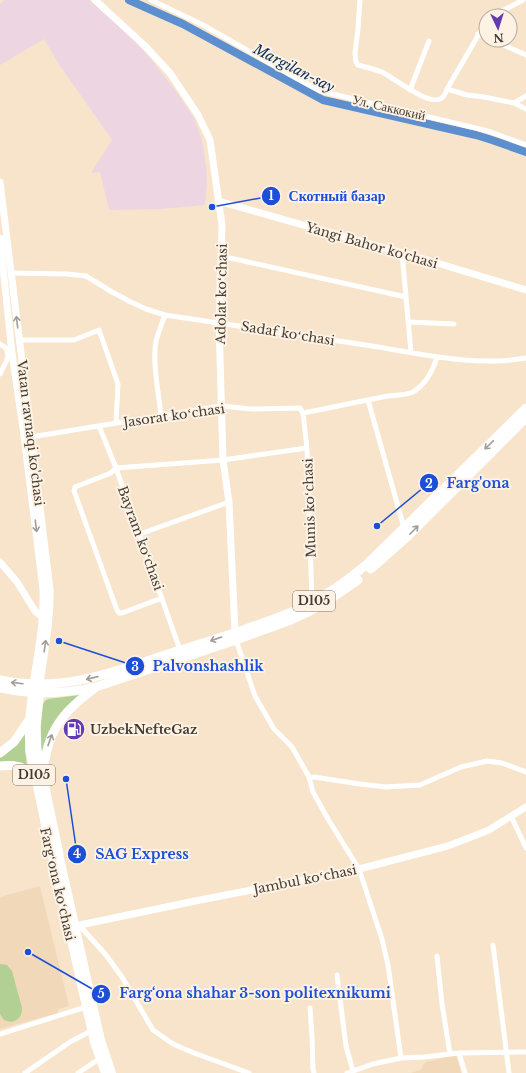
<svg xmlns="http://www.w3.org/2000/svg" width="526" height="1073" font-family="'Libre Baskerville',serif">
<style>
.industrial{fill:#edd6e2}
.built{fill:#f1d8b9}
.green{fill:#b2cf94}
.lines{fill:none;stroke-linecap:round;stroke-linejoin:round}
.river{stroke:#5d8fcf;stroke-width:8}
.street{stroke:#fff;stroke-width:5}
.secondary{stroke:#fff;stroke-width:7}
.primary{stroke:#fff;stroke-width:8}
.highway{stroke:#fff;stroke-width:9}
.oneway{stroke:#a19e98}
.labels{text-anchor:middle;stroke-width:4;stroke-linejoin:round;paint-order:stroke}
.shield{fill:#fef2e4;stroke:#7b7367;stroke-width:1}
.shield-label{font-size:12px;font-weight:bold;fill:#433c32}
.street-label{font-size:13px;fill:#433c32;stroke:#fef2e4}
.poi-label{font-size:13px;font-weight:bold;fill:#433c32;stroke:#fef2e4;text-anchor:start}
.water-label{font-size:14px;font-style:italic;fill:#092c56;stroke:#fef2e4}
.leader{fill:none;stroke:#1d4ed8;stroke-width:1.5}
.callout-dot{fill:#1d4ed8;stroke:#fef2e4;stroke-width:1.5}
.mark-label{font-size:12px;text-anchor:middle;font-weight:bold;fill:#fff}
.callout-label{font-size:14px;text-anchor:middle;font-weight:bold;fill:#1d4ed8;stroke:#fef2e4;stroke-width:4;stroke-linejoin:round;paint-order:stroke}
</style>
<rect width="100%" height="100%" fill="#f7e4cb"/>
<path class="industrial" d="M5 0H89L118 24 151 59 178 94 194 118 202 140 206 167 207 181 205 205 161 209 109 210 100 172 91 173 112 140 59 64 44 39 0 65V4Z"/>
<path class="built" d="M40 886 69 1006 58 1009V1013L0 1029V897Z
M456 1055 461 1073H411L422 1069V1066L426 1062Z"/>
<path class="green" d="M80 695 42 756C39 739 41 722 43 704L45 701 48 699Z
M25 734V750L27 767 14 761 0 762V757Z
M0 964 7 965 12 971 22 1008C22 1016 19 1020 11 1022L4 1020 0 1014Z"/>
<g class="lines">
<path class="river" d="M129 0 183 24 323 100 476 135 492 140 526 152"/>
<path class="street" d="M151 0 203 25 296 78 320 91 488 131 526 145
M360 0 358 29 355 53 356 62 358 65C366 67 374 69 382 72 394 78 427 105 440 99 444 98 446 92 447 89L467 95 484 97 514 103 526 109
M493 16 523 0
M478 34 486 37
M492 40 526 55
M447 89 486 22
M410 90 429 41
M514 103 526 96
M402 253 411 352
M221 256 406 297
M11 273 67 274 86 276 112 292 129 301 146 309 165 315C234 325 303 336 372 346 421 354 477 367 526 358
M408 322 454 324
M19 340H74L99 330 118 384 116 423
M0 344 6 348 8 356
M0 374 6 362 8 356 12 353
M368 400 404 528
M303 413C330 408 356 402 383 397 392 395 404 396 413 392 425 385 433 370 437 357
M161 416C159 394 152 363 156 341 158 333 162 323 165 315
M99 426 116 468 180 650
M31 437 221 406 252 409 300 408 303 413 307 448 312 602
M140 534 229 502
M162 598 122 613H119L117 610 74 491 75 487 111 473 116 468 223 460 307 448
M236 640 255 696 274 729 292 747 309 777 313 792 328 819 359 869 382 939 388 965 401 1058 424 1057 450 1054
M309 778 314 777 360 784 386 787 420 785 461 767 487 761 502 763 526 772
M511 816 526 848
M79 925 106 955 122 977 153 1030 173 1044 194 1053 249 1073
M493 945 509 1073
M437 956 442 1004 450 1054 459 1053
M337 975 346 1046 353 1071 373 1064 401 1058
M310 1008 312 1036 313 1069 314 1073
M0 1034 86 1007
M25 1073 70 1042 91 1031
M78 1073 99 1059
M347 1073 353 1071
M465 1073 459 1053 526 1052"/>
<path class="secondary" d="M95 0 144 45 170 73 198 115 210 140 222 225 219 323 223 460 229 502 235 632
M0 182 50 589C51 621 44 653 40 684
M218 201 424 259 526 290
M0 238 12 353 23 428 43 589C44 621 38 653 33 684
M0 562 17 582 35 611 42 617
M75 926 195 901 359 869 448 846 489 830 526 807"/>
<path class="primary" d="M59 854 101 1040 112 1073
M52 855 94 1042 105 1073"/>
<path class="highway" d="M371 569 407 537 526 418
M0 680C65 694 119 670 180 650 201 644 222 637 243 630 262 623 282 617 300 608 324 597 346 582 366 565L526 408
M0 688C32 695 67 694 99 686L236 640 291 620 308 612 332 598 358 580
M33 688 29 726 30 751 52 855 59 854 37 750 36 727 40 688
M0 753 14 742 29 720
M0 766C16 764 25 766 35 779
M43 771C45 761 46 752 49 743 57 718 75 703 95 688"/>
</g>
<defs><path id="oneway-shaft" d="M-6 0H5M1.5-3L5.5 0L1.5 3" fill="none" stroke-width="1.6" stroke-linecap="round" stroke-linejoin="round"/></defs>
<g class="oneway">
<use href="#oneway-shaft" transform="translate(17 322) rotate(-97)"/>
<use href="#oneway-shaft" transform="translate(489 445) rotate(136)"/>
<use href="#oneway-shaft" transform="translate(36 526) rotate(83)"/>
<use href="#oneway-shaft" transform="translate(414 530) rotate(-45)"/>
<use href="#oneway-shaft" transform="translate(216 639) rotate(161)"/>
<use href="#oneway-shaft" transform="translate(45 646) rotate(-82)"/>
<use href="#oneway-shaft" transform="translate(92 678) rotate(167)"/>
<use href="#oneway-shaft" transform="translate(17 683) rotate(-173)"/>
<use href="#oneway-shaft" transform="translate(50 740) rotate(-70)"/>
</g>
<defs>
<g id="fuel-disc" transform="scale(1.15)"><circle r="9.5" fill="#643ab2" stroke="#fef2e4"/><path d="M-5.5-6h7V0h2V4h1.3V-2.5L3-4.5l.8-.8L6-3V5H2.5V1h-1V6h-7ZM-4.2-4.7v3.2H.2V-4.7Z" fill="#fff"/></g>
</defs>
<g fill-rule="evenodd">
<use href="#fuel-disc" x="74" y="729"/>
</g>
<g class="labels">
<g class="shield">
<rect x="293" y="591" width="42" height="20" rx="3"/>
<rect x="13" y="765" width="42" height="20" rx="3"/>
</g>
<g class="shield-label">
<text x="314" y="605">D105</text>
<text x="34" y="779">D105</text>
</g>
<g class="street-label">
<text transform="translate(389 107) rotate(13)" y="5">Ул. Саккокий</text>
<text transform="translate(372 245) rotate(16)" y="5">Yangi Bahor ko'chasi</text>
<text transform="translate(221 294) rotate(-89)" y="5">Adolat koʻchasi</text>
<text transform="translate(288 333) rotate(9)" y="5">Sadaf koʻchasi</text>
<text transform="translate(174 415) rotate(-8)" y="5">Jasorat koʻchasi</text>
<text transform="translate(31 433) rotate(83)" y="5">Vatan ravnaqi ko'chasi</text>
<text transform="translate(309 508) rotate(-92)" y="5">Munis koʻchasi</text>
<text transform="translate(141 538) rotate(70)" y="5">Bayram koʻchasi</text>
<text transform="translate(305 879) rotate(-11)" y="5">Jambul koʻchasi</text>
<text transform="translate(58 884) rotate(77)" y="5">Fargʻona koʻchasi</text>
</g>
<g class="poi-label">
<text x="90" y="734">UzbekNefteGaz</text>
</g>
<g class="water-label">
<text transform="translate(294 68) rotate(27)" y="5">Margilan-say</text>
</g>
</g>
<path class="leader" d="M212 207L271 196M377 526L429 483M59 641L135 666M66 779L77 854M28 952L101 994"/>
<g class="callout-dot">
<circle cx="212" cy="207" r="4"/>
<circle cx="377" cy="526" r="4"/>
<circle cx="59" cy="641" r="4"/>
<circle cx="66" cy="779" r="4"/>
<circle cx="28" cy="952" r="4"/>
<circle cx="271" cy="196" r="10"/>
<circle cx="429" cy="483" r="10"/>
<circle cx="135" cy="666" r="10"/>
<circle cx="77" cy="854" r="10"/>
<circle cx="101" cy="994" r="10"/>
</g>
<g class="mark-label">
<text x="271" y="200">1</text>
<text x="429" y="488">2</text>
<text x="135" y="671">3</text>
<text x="77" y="858">4</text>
<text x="101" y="998">5</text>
</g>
<g class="callout-label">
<text x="337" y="201">Скотный базар</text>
<text x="478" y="488">Farg'ona</text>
<text x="208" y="671">Palvonshashlik</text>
<text x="142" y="859">SAG Express</text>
<text x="255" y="998">Farg‘ona shahar 3-son politexnikumi</text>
</g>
<g transform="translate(498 28) rotate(176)"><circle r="19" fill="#fef2e4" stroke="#b3a99d"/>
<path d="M0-3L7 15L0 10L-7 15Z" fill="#643ab2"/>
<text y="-6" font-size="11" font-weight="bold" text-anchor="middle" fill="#433c32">N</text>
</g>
</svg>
